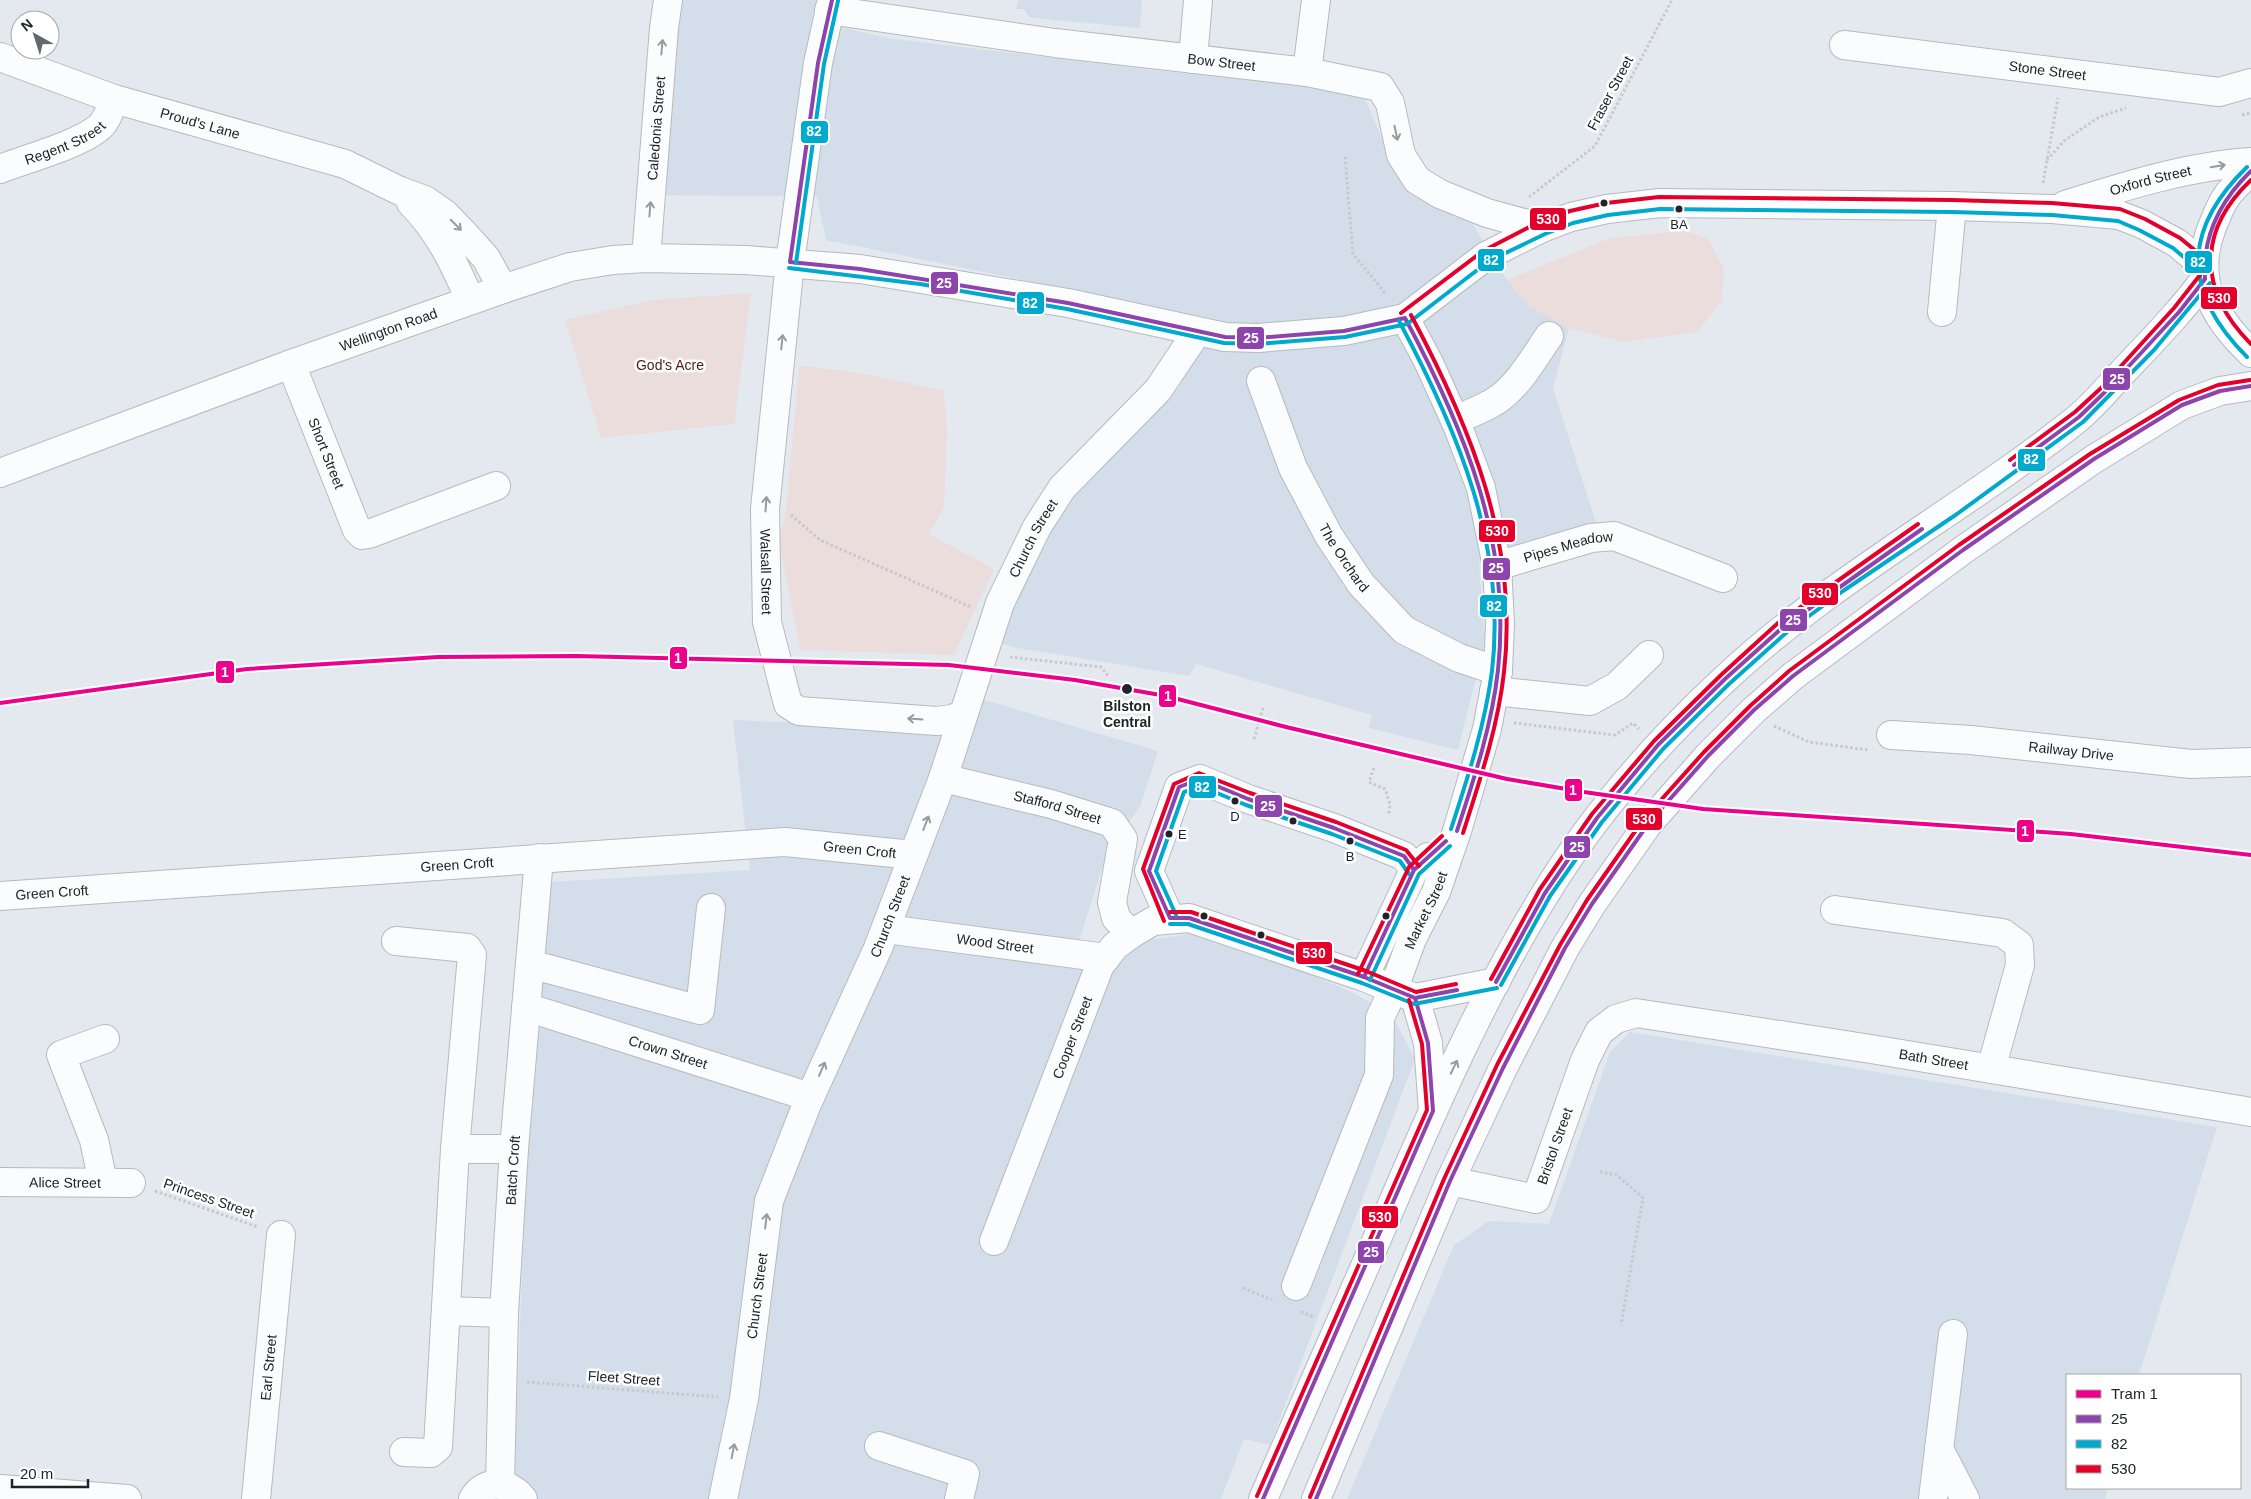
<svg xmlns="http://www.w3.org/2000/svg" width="2251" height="1499" font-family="Arial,sans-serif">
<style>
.built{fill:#d4deea}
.green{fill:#eadddb}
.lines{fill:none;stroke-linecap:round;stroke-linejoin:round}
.minor-casing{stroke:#b6babf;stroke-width:30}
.major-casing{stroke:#b6babf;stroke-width:30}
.highway-casing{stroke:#b6babf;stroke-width:30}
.path{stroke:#c7c8cb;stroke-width:3;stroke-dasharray:2.5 2.5;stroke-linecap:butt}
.minor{stroke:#fbfcfd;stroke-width:28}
.major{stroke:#fbfcfd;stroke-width:28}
.highway{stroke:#fbfcfd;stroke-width:28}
.bus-1-casing{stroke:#fff;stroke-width:8}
.bus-2-casing{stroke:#fff;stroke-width:8}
.bus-3-casing{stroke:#fff;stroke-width:8}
.bus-1{stroke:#8e44ad;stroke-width:4}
.bus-2{stroke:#00a9ce;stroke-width:4}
.bus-3{stroke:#e4002b;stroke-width:4}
.tram-1-casing{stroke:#fff;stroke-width:8}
.tram-1{stroke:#ec008c;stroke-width:4}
.oneway{stroke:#989a9d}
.bus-dot{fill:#202327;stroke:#fff;stroke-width:2}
.labels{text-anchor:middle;stroke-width:5;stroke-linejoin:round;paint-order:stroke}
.bus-label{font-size:13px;fill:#202327;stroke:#fff}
.street-label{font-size:14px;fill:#202327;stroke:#fff}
.park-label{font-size:14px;fill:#4d1d0c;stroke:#fff}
.stop-label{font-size:14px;font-weight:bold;fill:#202327;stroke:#fff}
.line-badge{stroke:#fff;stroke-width:2}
.badge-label{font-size:14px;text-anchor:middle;font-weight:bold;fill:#fff}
</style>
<rect width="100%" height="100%" fill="#e4e9ef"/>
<path class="built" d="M678 0H817L812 20 887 38 1153 70 1362 92 1384 143 1410 190 1470 220 1507 280 1528 306 1569 328 1553 388 1597 526 1506 552 1479 563 1485 642 1458 750 1369 728 1372 715 1196 664 1189 676 1012 647 998 642 1014 597 1066 504 1177 390 1215 319 826 240 817 197 658 195Z
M1018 0H1142L1140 28 1033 18 1029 17 1024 9H1016Z
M981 699 1158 751 1140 807 1108 850 1079 941 1116 958 1148 940 1190 934 1278 961 1352 992 1392 1015 1415 1059 1270 1445 1244 1439 1221 1499H534L514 1479 529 1096 551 882 750 870 733 720 968 730Z
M1630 1032 2217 1127 2139 1375H2067V1488H2108L2105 1499H1347L1454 1245 1489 1221 1549 1224 1610 1052Z"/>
<path class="green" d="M1685 231 1707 238 1724 268 1722 301 1697 332 1624 342 1569 328 1528 306 1507 280 1610 238Z
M751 293 734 424 601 438 565 320 652 300Z
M799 366C848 369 896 380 944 391L947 432 944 507 929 534 994 569 954 655 800 650 779 541 786 510Z"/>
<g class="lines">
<g class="minor-casing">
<g id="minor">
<path id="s1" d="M829 10 1055 43 1307 72 1380 87 1390 103 1401 155 1417 180 1440 194 1487 213 1542 228"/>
<path id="s2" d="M1844 45 2219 92 2251 83"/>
<path id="s3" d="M0 57 114 99 345 164 400 191 425 200 445 214 468 238 486 258 503 289"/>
<path d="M1193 59 1198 0"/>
<path d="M1307 72 1316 0"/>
<path id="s4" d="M0 169C26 159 77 145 97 129 107 122 110 110 114 99"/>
<path d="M411 203C439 231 455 265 470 300"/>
<path id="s5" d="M646 258 664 28 668 0"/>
<path id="s6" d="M790 262 765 509 767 622 788 704 799 711 937 721 952 719 962 715"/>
<path d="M1942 312 1952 206"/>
<path id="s7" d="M291 364 357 530 362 535 369 534 496 486"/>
<path id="s8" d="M1261 381 1293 468 1329 536 1361 584 1404 630 1459 658 1498 671"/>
<path d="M1455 420C1469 414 1485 408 1497 400 1519 385 1534 358 1549 336"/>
<path id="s9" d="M1497 566 1591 538 1614 536 1723 578"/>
<path d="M1494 691 1590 701 1617 686 1649 655"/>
<path id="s10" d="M1891 735 1971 740 2191 764 2251 762"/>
<path id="s11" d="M943 778 1051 804 1112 823 1123 839 1112 902 1116 918 1131 934"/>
<path id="s12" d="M0 896 785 842 913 855"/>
<path d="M1835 910 2003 933 2019 945 2020 965 1991 1069"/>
<path d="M1170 918 1149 871 1179 787 1200 779 1248 799 1334 828 1404 856 1414 870"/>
<path id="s13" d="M886 929 1106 958"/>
<path d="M396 941 467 948 472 955 455 1149H514"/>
<path d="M530 964 700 1010 711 908"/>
<path d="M1364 977 1414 870 1428 857"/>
<path d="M1415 998 1428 1043 1433 1111"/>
<path id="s14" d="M526 1007 810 1097"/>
<path id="s15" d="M1450 1181 1536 1199 1585 1060 1599 1032 1616 1019 1636 1013 1871 1049 2251 1112"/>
<path id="s16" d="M0 1182 131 1183"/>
<path d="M103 1182 94 1140 61 1055 105 1039"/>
<path id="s17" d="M994 1241 1100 965 1115 946 1131 934 1153 921 1189 918 1364 977 1415 998 1496 982"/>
<path id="s18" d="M1296 1286 1379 1075 1380 1018 1394 988 1412 939 1436 892 1457 831 1487 729 1498 671 1500 624 1497 566 1481 488 1458 427 1428 361 1405 318"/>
<path d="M446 1311 504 1313"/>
<path d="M879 1446 965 1474 959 1499"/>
<path d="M1939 1449 1965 1499"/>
<path d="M404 1452 431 1453 438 1447 455 1149"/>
<path id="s19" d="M500 1484 504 1313 514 1149 539 858"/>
<path d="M0 1489 127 1499"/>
<path id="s20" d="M256 1499 281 1235"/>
<path d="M473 1499C485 1478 510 1482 523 1499"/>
<path id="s21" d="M723 1499 744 1399 769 1201 807 1104 878 948 943 778 1000 603 1037 527 1062 488 1158 390 1197 332"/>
<path d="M1933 1499 1953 1334"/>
</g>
</g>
<g class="major-casing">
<path id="major" d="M790 262 818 63 832 0"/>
</g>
<g class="highway-casing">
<g id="highway">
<path d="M2251 171C2243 179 2233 187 2227 196 2220 205 2217 216 2212 227 2192 279 2213 317 2251 353"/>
<path id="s22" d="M2065 205C2125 186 2188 166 2251 162"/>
<path id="s23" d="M0 473 291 364 503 289 570 267 613 260 646 258 746 260 860 269 1068 303 1225 337 1258 338 1344 331 1405 318 1486 256 1542 228 1571 217 1607 209 1660 203 1952 206 2052 209 2119 215 2142 224 2177 243 2203 265"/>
<path d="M1263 1499C1304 1405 1346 1310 1387 1216 1433 1109 1483 995 1544 896 1593 815 1657 742 1726 678 1833 578 1963 510 2077 419 2093 406 2107 389 2121 374 2150 343 2179 314 2205 279"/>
<path d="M1316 1499 1450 1181 1503 1068 1565 948 1592 904 1648 824 1708 756 1754 710 1793 676 1963 550 2094 459 2182 405 2220 391 2251 386"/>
</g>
</g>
<path class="path" d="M2242 115 2251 113
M1345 157 1353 254 1386 294
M2047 160 2064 141 2099 117 2126 108
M2043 183 2058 98
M1529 197 1595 146 1672 0
M791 515 820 540 971 607
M1010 657 1101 667 1109 677
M1514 723 1615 735 1633 723 1639 729
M1774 726 1809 742 1869 750
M1254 739 1263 708
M1374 768 1369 782 1385 789 1390 804 1389 814
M1600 1172 1617 1175 1643 1198 1621 1325
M155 1191 258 1227
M1243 1288 1272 1300
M1301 1312 1314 1317
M527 1382 718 1397"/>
<use href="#minor" class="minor"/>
<use href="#major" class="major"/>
<use href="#highway" class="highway"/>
<g class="bus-1-casing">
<path id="bus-1" d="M790 262 860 269 1068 303 1225 337 1258 338 1344 331 1405 318
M790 262 818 63 832 0
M2205 279C2202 236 2221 200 2251 171
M1405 318C1464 428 1512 542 1498 670 1492 725 1474 779 1457 831
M2014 465 2079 417 2104 393 2179 312 2205 279
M1170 918 1149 871 1179 787 1200 779 1248 799 1334 828 1404 856 1414 870
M1170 918H1189L1364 977 1415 998 1457 990
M1364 977 1414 870 1446 841
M1496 982 1545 893 1597 818 1658 745 1725 679 1782 628 1922 529
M1263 1499 1433 1111 1428 1043 1415 998
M1316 1499 1450 1181 1503 1068 1565 948 1592 904 1648 824 1708 756 1754 710 1793 676 1963 550 2094 459 2182 405 2220 391 2251 386"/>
</g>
<g class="bus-2-casing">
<path id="bus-2" d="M796 263 824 64 838 1
M789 268 920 284 1067 309 1224 343 1258 344 1345 337 1407 324 1489 261 1545 234 1573 223 1608 215 1660 209 1952 212 2052 215 2118 221 2139 230 2173 248 2199 270
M1399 321C1457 429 1507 546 1492 671 1485 725 1468 777 1451 829
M2247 357C2183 293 2181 231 2247 167
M1176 915 1156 871 1184 792 1200 786 1246 805 1332 834 1400 861 1409 874
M1170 924H1188L1362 983 1414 1004 1497 988
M1370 980 1419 874 1450 846
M1501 985 1550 896 1602 822 1663 749 1729 684 1786 633 1843 591 1957 514 2083 422 2154 350 2210 283"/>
</g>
<g class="bus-3-casing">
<path id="bus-3" d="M2251 180C2196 232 2199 292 2251 344
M1401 313 1483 251 1539 222 1570 211 1606 203 1659 197 1952 200 2052 203 2120 209 2145 219 2180 238 2207 260
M1411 315C1470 426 1519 543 1504 672 1498 727 1480 780 1463 833
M2010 460 2075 412 2100 389 2174 308 2200 275
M1170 912H1191L1366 971 1416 992 1456 984
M1164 921 1143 869 1174 784 1199 773 1250 793 1336 822 1406 850 1419 866
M1358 974 1409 867 1442 836
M1491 979 1540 889 1592 814 1654 741 1721 675 1778 623 1918 524
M1257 1496 1427 1110 1422 1044 1409 1000
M1310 1497 1444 1179 1497 1065 1560 945 1587 900 1643 820 1704 752 1750 706 1789 671 1959 545 2090 454 2179 400 2218 385 2250 380"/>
</g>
<use href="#bus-1" class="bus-1"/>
<use href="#bus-2" class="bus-2"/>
<use href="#bus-3" class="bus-3"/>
<g class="tram-1-casing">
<path id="tram-1" d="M0 703 247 669 438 657 576 656 949 665 1075 680 1166 696 1286 727 1507 779 1584 792 1703 809 2071 834 2251 855"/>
</g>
<use href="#tram-1" class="tram-1"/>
</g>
<defs><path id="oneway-shaft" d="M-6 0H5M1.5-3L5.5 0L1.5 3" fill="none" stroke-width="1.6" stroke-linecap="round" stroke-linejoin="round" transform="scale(1.25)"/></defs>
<g class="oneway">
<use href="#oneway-shaft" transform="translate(662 47) rotate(-85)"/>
<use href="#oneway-shaft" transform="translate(1396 133) rotate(78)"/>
<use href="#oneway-shaft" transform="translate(2218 166) rotate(-10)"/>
<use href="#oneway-shaft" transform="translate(650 209) rotate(-85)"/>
<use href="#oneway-shaft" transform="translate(456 225) rotate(45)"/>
<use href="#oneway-shaft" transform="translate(782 342) rotate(-84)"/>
<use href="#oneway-shaft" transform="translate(766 504) rotate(-86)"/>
<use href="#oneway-shaft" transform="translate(915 719) rotate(-176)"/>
<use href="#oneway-shaft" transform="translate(926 823) rotate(-69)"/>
<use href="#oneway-shaft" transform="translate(1454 1067) rotate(-64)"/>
<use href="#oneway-shaft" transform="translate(822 1069) rotate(-66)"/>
<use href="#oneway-shaft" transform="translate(766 1221) rotate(-83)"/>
<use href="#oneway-shaft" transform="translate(733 1451) rotate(-79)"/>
</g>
<g class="bus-dot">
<circle cx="1604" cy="203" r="4.5"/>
<circle cx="1679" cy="209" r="4.5"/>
<circle cx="1127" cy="689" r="6"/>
<circle cx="1235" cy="801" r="4.5"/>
<circle cx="1293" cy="821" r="4.5"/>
<circle cx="1169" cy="834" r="4.5"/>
<circle cx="1350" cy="841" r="4.5"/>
<circle cx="1204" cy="916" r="4.5"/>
<circle cx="1386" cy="916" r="4.5"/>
<circle cx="1261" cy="935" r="4.5"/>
</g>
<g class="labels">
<g class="bus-label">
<text x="1679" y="229">BA</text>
<text x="1235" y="821">D</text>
<text x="1178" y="839" text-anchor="start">E</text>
<text x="1350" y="861">B</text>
</g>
<g class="street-label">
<text dy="5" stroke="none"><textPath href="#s1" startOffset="396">Bow Street</textPath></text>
<text dy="5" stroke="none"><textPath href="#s2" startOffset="205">Stone Street</textPath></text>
<text transform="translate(1610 93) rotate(-62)" y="5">Fraser Street</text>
<text dy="5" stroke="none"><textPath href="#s3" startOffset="211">Proud's Lane</textPath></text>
<text dy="5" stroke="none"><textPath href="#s5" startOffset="130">Caledonia Street</textPath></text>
<text dy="5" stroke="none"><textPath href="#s4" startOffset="70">Regent Street</textPath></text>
<text dy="5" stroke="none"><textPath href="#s22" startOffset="89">Oxford Street</textPath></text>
<text dy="5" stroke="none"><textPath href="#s23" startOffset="414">Wellington Road</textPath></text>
<text dy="5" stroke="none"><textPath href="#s7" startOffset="96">Short Street</textPath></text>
<text dy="5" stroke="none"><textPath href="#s21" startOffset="1016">Church Street</textPath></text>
<text dy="5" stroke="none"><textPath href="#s9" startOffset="74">Pipes Meadow</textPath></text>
<text dy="5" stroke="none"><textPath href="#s8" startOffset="196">The Orchard</textPath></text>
<text dy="5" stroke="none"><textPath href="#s6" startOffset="311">Walsall Street</textPath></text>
<text dy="5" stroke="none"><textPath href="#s10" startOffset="181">Railway Drive</textPath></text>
<text dy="5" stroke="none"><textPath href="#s11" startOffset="118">Stafford Street</textPath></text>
<text dy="5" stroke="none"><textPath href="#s12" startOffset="862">Green Croft</textPath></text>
<text dy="5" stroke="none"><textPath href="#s12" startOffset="458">Green Croft</textPath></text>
<text dy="5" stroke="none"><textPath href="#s12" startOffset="52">Green Croft</textPath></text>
<text dy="5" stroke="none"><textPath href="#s18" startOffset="401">Market Street</textPath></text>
<text dy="5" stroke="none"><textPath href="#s21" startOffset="611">Church Street</textPath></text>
<text dy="5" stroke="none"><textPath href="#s13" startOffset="110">Wood Street</textPath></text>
<text dy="5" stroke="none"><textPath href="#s17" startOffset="218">Cooper Street</textPath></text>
<text dy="5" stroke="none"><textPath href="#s14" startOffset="149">Crown Street</textPath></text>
<text dy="5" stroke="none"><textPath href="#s15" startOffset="610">Bath Street</textPath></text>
<text dy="5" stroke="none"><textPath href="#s15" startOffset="144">Bristol Street</textPath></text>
<text dy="5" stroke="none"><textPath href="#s19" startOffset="314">Batch Croft</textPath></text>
<text dy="5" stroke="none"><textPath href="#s16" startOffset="65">Alice Street</textPath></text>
<text transform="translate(209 1198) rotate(19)" y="5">Princess Street</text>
<text dy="5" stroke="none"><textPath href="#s21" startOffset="206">Church Street</textPath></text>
<text dy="5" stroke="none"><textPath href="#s20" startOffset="132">Earl Street</textPath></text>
<text transform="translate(624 1378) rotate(4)" y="5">Fleet Street</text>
</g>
<g class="park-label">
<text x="670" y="370">God's Acre</text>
</g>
<g class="stop-label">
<text x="1127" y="711">Bilston<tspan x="1127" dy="16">Central</tspan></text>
</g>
</g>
<g class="line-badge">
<rect x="800" y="120" width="29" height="24" rx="5" fill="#00a9ce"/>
<rect x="1529" y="207" width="38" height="24" rx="5" fill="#e4002b"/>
<rect x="1477" y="248" width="28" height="24" rx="5" fill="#00a9ce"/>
<rect x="2184" y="250" width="29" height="24" rx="5" fill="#00a9ce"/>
<rect x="930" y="271" width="29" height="24" rx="5" fill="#8e44ad"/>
<rect x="2200" y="286" width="38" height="24" rx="5" fill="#e4002b"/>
<rect x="1016" y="291" width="29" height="24" rx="5" fill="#00a9ce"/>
<rect x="1236" y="326" width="29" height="24" rx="5" fill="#8e44ad"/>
<rect x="2102" y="367" width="29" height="24" rx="5" fill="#8e44ad"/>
<rect x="2017" y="448" width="29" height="24" rx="5" fill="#00a9ce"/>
<rect x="1478" y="519" width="38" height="24" rx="5" fill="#e4002b"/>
<rect x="1482" y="557" width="29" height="24" rx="5" fill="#8e44ad"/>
<rect x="1801" y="582" width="38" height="24" rx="5" fill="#e4002b"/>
<rect x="1479" y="594" width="29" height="24" rx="5" fill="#00a9ce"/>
<rect x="1779" y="608" width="29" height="24" rx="5" fill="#8e44ad"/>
<rect x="669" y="646" width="19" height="24" rx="5" fill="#ec008c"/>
<rect x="215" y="660" width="20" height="24" rx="5" fill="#ec008c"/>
<rect x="1158" y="684" width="19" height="24" rx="5" fill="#ec008c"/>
<rect x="1188" y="775" width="29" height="24" rx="5" fill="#00a9ce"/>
<rect x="1564" y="778" width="19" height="24" rx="5" fill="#ec008c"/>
<rect x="1254" y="794" width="29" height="24" rx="5" fill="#8e44ad"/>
<rect x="1625" y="807" width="38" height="24" rx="5" fill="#e4002b"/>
<rect x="2016" y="819" width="19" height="24" rx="5" fill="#ec008c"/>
<rect x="1563" y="835" width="28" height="24" rx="5" fill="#8e44ad"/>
<rect x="1295" y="941" width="38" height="24" rx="5" fill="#e4002b"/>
<rect x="1361" y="1205" width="38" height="24" rx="5" fill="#e4002b"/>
<rect x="1357" y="1240" width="28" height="24" rx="5" fill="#8e44ad"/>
</g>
<g class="badge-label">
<text x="814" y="136">82</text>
<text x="1548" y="224">530</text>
<text x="1491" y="265">82</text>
<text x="2198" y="267">82</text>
<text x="944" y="288">25</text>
<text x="2219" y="303">530</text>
<text x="1030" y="308">82</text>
<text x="1251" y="343">25</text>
<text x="2117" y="384">25</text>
<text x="2031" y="464">82</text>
<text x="1497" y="536">530</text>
<text x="1496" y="573">25</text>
<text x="1820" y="598">530</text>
<text x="1494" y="611">82</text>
<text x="1793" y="625">25</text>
<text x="678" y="663">1</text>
<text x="225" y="677">1</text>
<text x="1168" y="701">1</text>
<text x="1202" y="792">82</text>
<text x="1573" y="795">1</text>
<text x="1268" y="811">25</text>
<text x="1644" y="824">530</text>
<text x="2025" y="836">1</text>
<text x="1577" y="852">25</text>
<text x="1314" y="958">530</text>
<text x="1380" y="1222">530</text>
<text x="1371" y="1257">25</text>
</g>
<rect x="2066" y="1374" width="175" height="115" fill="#ffffff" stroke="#a6a7a9"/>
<rect x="2076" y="1390" width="25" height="8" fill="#ec008c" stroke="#a6a7a9"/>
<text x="2111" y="1399" font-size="15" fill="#202327">Tram 1</text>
<rect x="2076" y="1415" width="25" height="8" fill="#8e44ad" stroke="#a6a7a9"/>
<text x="2111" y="1424" font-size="15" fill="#202327">25</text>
<rect x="2076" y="1440" width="25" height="8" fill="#00a9ce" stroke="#a6a7a9"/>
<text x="2111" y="1449" font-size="15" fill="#202327">82</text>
<rect x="2076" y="1465" width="25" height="8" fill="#e4002b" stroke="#a6a7a9"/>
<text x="2111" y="1474" font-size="15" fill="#202327">530</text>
<g transform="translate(35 35) rotate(321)"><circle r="24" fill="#ffffff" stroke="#a6a7a9"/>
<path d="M0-4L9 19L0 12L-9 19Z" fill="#65686d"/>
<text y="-8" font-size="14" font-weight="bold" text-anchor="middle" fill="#202327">N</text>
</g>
<path d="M12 1479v8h76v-8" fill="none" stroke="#202327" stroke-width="2.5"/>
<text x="20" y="1479" font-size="15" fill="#202327" stroke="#ffffff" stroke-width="4" paint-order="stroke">20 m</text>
</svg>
